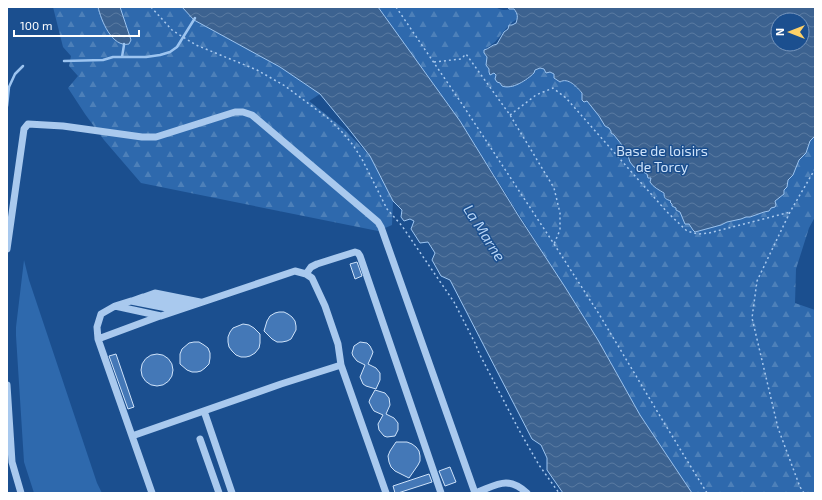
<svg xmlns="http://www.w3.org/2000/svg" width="822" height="500" font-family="'Exo 2',sans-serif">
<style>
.green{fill:#2e69ad}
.forest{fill:url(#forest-firs)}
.water{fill:url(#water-waves);stroke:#9cc4f0;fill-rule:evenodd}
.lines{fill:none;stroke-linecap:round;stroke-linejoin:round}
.stream{stroke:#9cc4f0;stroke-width:2.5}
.building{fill:#4478b7;stroke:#cfe3fa}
.path{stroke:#a9c9ee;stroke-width:1.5;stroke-dasharray:2 3;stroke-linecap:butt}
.minor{stroke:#a9c9ee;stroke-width:7}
.labels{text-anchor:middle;stroke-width:3;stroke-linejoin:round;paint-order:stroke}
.park-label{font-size:14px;fill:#cfe3fa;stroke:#1b4f8f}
.water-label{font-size:15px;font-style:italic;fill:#b5d3f5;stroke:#1b4f8f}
</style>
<defs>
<pattern id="forest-firs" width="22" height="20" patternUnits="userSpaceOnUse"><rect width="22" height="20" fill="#2e69ad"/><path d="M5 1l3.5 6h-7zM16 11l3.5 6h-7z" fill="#4d80b9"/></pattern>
<pattern id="water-waves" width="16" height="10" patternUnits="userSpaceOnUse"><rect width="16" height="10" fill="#3c6290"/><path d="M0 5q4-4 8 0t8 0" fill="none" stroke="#597aa1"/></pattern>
</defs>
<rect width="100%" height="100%" fill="#1b4f8f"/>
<path class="green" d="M24 260 29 280 97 483 102 493H34L24 462 16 336V327Z"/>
<path class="forest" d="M53 7H182L194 20 280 67 320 94 309 101 344 129 370 156 393 201 392 225 378 231 141 183 104 140 85 114 68 88 78 76 69 66 71 56 63 47Z
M378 7H496C502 12 507 9 514 9L517 13 518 18 509 25 495 42 484 50V53L487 57 486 65 489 69 490 74 494 72 496 75 515 85 528 79 535 70 540 68 544 69 555 74 563 80 568 81 575 86 582 93 584 102 587 101 599 116 605 126 609 127 618 140 626 150 627 157 634 167 647 174 651 178 657 189 664 194 671 201 672 204 680 212 683 217 689 224 693 230 695 232 721 225 727 222 741 219 746 217H750L764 212 769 211 771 208 776 205 775 201 776 199 780 198 784 190 787 187 788 180 793 175 799 160 806 153 810 141 815 136V217L809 228 796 269 795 303 815 310V493H692L640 415 598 340 460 121Z"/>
<path class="water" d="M98 7H120L131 40 129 44C112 48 101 20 98 7Z
M182 7H378L460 121 518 215 565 287 598 340 640 415 692 493H563L547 470V458L541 445 532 439 450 280 441 276 432 260 435 253 428 242 420 243 411 229 414 221 410 219 404 221 401 217 402 210 393 201 370 156 348 128 320 94 280 67 194 20Z
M508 7H815V136L810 141 806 153 799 160 793 175 788 180 787 187 784 190V194L775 201 776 205 775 207 771 208 769 211 764 212 750 217H746L741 219 727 222 721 225 695 232 693 230 689 224H685L680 212 676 210V208L672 206V204L670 202 671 201C666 199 664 199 664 193 659 190 653 187 650 182L651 178H648L647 174 634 167 630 162 626 150 614 135 611 133V131L609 128 605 126 599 116 587 101 584 102 582 100V93C577 87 568 77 560 82L554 78V74L550 72 546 73 544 69 540 68 535 70 534 73C527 80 512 90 502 86L500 83 497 82 495 79 496 75 494 73 490 75 489 72V69L486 65 487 57 484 53V50C489 49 491 45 497 44L504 32 508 29 509 25H512L516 23C518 17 518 14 514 9H509ZM778 20H802V44H778Z"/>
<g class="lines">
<path class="stream" d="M122 57 124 45V44
M64 61 103 60 113 57H146L160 55 170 52 177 47 195 18
M7 106 9 87 15 74 23 66"/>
</g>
<path class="building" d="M357 262 362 276 355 279 350 264Z
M279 312H284L288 314 292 317 295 321 296 326V330L291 339 287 341 282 342H277L272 339 264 331 267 321 270 316 275 313Z
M243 324 249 325 254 328 260 334V343L259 348 255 353 250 356 246 357H241L236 355 232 351 229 347 228 342V337L230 332 233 328Z
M194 342H199L204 345 208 348 210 353V358L209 364 205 368 201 371 197 372H192L187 370 180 364V354L182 349 189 343Z
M360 342 367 343 370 346 373 352 372 355 368 364 376 368 380 373V380L376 389 366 386 363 384 360 377 365 365 357 361 353 356 352 353 354 346Z
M116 354 134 407 128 409 109 356Z
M141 370a16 16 0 1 1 32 0a16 16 0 1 1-32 0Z
M375 390 385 393 389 398 390 405 386 414 394 418 398 423V430L395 436 387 437 384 436 379 430 378 424 383 415 374 411 372 408 369 402 370 399Z
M396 442H407L412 444 416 447 419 451 420 456V461L418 465 409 478 395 471 391 467 389 462 388 456 390 451Z
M450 467 456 482 445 486 439 471Z
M429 474 432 482 398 493H395L393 486Z"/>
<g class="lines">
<path class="path" d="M151 7 172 30 178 34 196 45 257 70 285 86 329 119 343 133 353 145 363 161 387 209 402 226 454 302 475 343 479 353 519 430 539 465 559 493
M396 7 462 104 554 244 599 314 666 426 707 493
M434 62 461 59 466 54 510 115 554 188 560 213V230L554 244
M510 115 536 95 553 88 566 98 667 212 687 231 698 234 709 233 790 212
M804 493 800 487 778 428 752 318 757 281 790 212 815 169"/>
<path class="minor" d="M7 249 24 129 28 124 63 126 142 137H156L235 112H243L252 115 378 222 381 227 475 493C497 485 507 475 527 493
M306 274 311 267 317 264 355 252 358 253 360 256 441 493
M144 297 155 293 200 302
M132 301 143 297 188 306
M115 306 131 301 177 310
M98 339 160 316
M341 365 386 493
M7 385 12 462 21 493
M204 411 232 493
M132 436 281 384 341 365 338 344 325 306 312 278 306 274 295 271 161 316 115 306 101 314 97 327 98 339 152 493
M200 439 219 493"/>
</g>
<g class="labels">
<g class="park-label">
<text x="662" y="156">Base de loisirs<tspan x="662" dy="16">de Torcy</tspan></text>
</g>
<g class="water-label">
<text transform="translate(484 233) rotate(57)" y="5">La Marne</text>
</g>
</g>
<rect width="822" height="500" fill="none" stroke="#ffffff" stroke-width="16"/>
<g transform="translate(790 32) rotate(270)"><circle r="19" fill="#1b4f8f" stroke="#7695bc"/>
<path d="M0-3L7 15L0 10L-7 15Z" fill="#ffd166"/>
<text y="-6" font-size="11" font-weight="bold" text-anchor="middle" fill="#ffffff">N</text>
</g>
<path d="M14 30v6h125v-6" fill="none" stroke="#ffffff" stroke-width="2"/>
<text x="20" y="30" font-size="12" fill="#ffffff" stroke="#1b4f8f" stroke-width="3" paint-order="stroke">100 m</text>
</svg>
